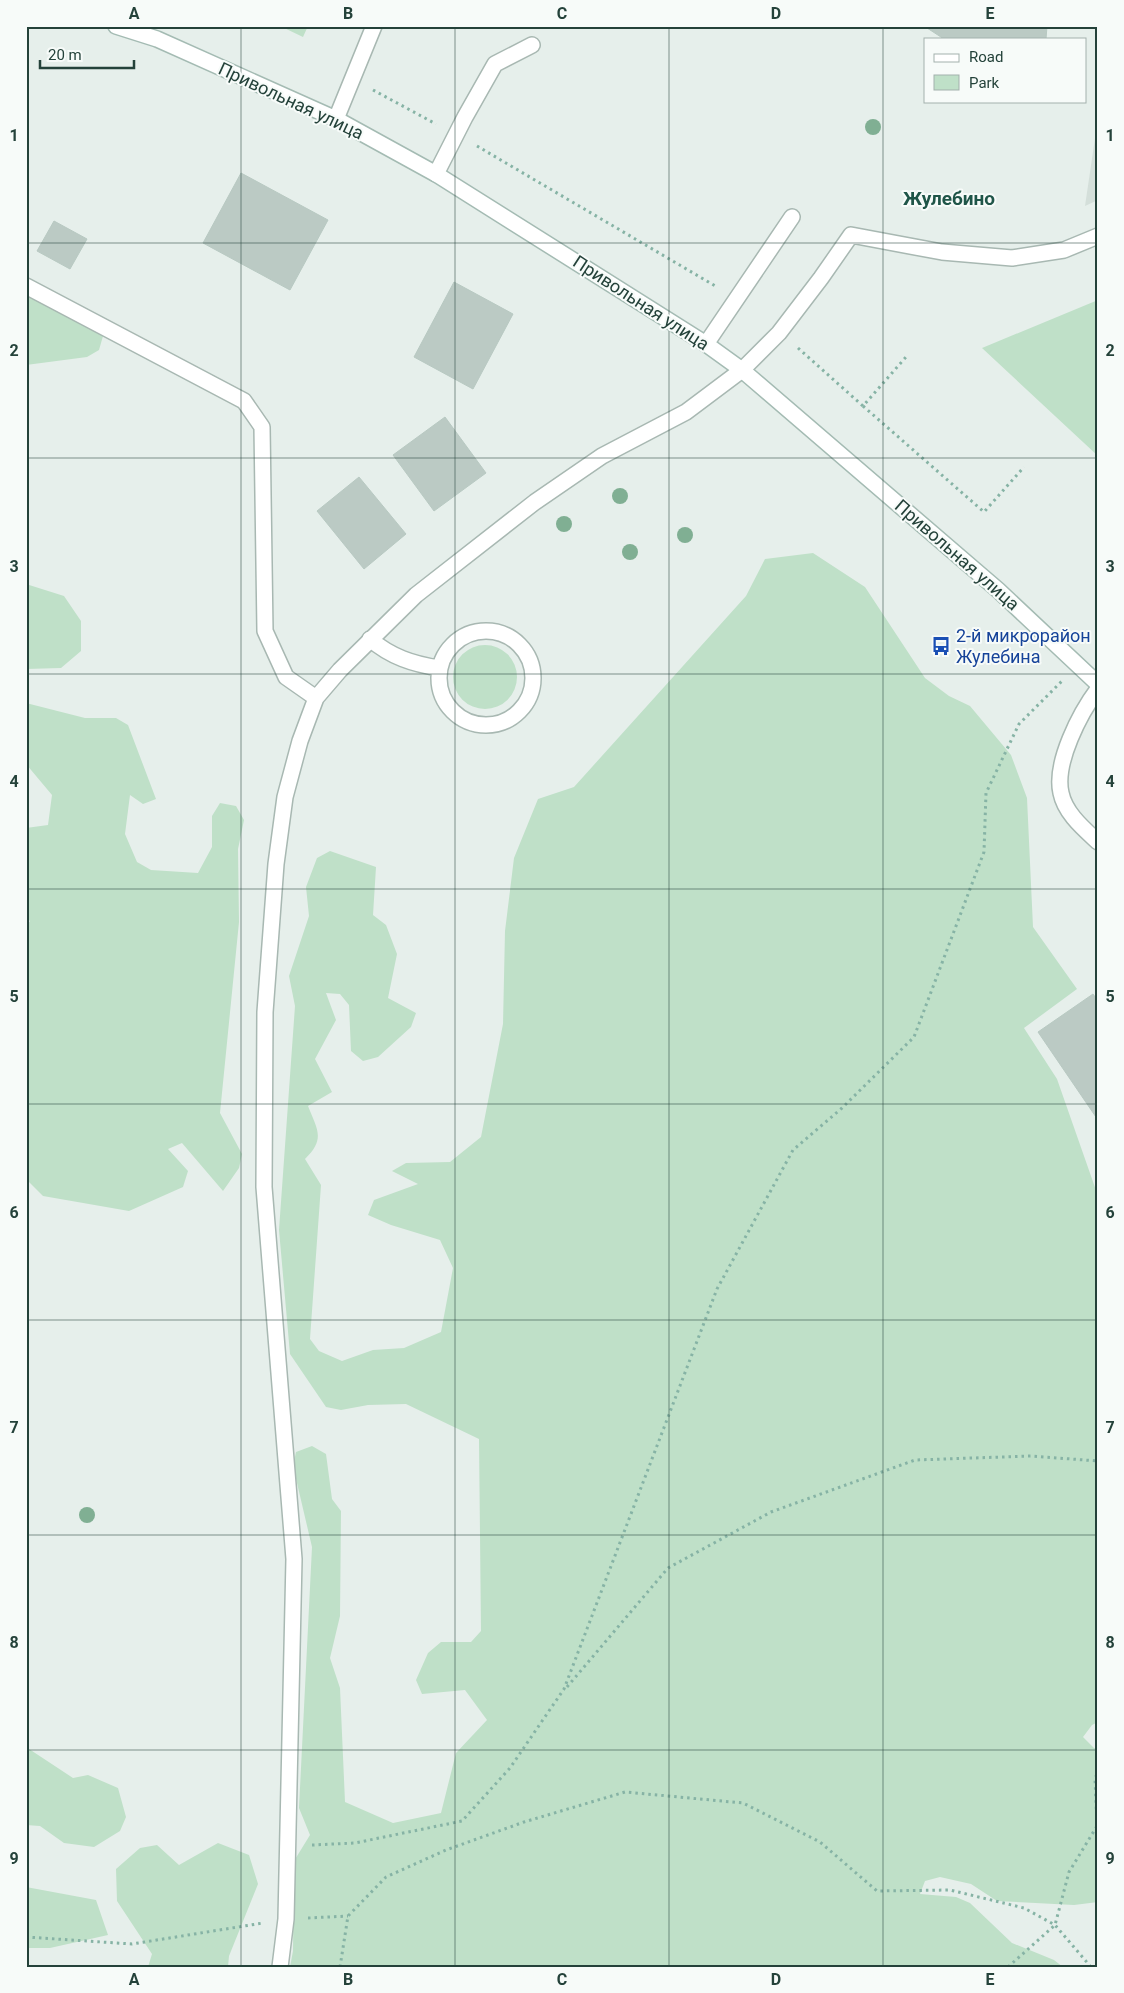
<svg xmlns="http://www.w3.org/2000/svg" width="1124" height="1993" font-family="Roboto,sans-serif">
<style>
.built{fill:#d4dfda}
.green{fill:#bfe0c8}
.building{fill:#bbcac4;stroke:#b8c9c2}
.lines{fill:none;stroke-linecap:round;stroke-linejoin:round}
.lane-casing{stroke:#a8b8b2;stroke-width:18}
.street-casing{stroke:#a8b8b2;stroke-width:18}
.secondary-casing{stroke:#a4bbb3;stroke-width:18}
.path{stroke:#86b3a5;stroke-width:3;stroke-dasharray:2.5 4;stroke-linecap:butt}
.lane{stroke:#fff;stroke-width:15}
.street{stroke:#fff;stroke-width:15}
.secondary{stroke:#fff;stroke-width:15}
.tree{fill:#80af93}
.grid{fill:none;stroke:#24423a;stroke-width:1;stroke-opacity:0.55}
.labels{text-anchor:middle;stroke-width:4;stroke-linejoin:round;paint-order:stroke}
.street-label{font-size:18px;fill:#24423a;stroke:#f7fbf9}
.transit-label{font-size:18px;fill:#164399;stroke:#f7fbf9;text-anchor:start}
.neighbourhood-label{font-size:19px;font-weight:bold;fill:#1f5548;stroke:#f7fbf9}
.neatline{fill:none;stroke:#24423a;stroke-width:2}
.grid-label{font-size:16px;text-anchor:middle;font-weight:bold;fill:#24423a}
</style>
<rect width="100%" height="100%" fill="#e6efeb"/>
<path class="built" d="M1098 118V200L1085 206Z"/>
<path class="green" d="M280 26H308L303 37Z
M26 292 93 325 103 336 99 350 87 357 26 365Z
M1098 300V456L982 348Z
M813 553 865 587 925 678 949 696 970 706 1011 755 1027 798 1033 927 1077 989 1024 1028 1057 1079 1098 1196V1722L1092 1725 1083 1737 1094 1748 1098 1749V1902L1074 1905 997 1901 971 1884 940 1877 925 1881 920 1894 956 1897 970 1903 1012 1943 1054 1960 1063 1967H290L293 1951 294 1861 310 1835 299 1808 312 1547 293 1466 296 1452 312 1446 326 1454 332 1499 341 1511 340 1616 330 1658 340 1688 345 1802 393 1823 441 1813 456 1753 487 1720 465 1690 422 1694 416 1680 428 1653 441 1642H471L481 1631 479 1439 406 1404 368 1405 341 1410 326 1407 290 1354 279 1230 295 1006 289 976 309 916 306 887 317 858 330 851 376 867 373 915 386 925 397 954 388 998 416 1013 411 1027 378 1057 363 1061 351 1051 349 1005 340 994 326 993 336 1020 315 1059 332 1092 308 1106C317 1129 326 1139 305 1159L321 1185 310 1339 319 1351 342 1361 373 1350 404 1348 441 1332 453 1268 440 1240 391 1225 368 1215 374 1200 418 1184 392 1171 406 1163 450 1162 481 1137 503 1024 505 931 514 858 538 799 574 787 746 596 765 559Z
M26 584 64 596 81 621V651L61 668 26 669Z
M453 677a32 32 0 1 1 64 0a32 32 0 1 1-64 0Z
M26 703 85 718H116L128 725 156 799 143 804 130 795 125 834 137 862 151 870 198 873 212 847V816L220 803 236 806 244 820 238 849 239 922 220 1113 242 1154 239 1168 223 1191 182 1143 168 1149 188 1171 183 1187 129 1211 43 1196 26 1179V921L30 922 26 912V828L48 825 52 795 26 764Z
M26 1747 73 1778 88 1775 118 1788 126 1817 120 1831 94 1847 64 1843 40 1826 26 1825Z
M218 1843 249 1855 258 1884 229 1956 228 1967H148L152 1954 117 1901 116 1869 140 1848 157 1845 179 1865Z
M26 1887 96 1900 108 1935 50 1948H26Z"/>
<path class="building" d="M924 26H1047L1046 39H944Z
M241 173 328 220 290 290 203 243Z
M54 221 87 239 70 269 37 251Z
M454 282 513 314 473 389 414 357Z
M445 417 486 473 434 511 393 455Z
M359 477 406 534 364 569 317 511Z
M1093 994 1098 1001V1120L1038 1032Z"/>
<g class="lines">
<g class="lane-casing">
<path id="lane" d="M336 119 374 26
M436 174 465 117 495 64 532 45
M706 344 792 217
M439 678a47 47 0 1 1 94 0a47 47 0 1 1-94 0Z
M370 639C391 657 413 664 439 668
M1098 689C1080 713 1054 763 1061 793 1065 813 1083 828 1098 842"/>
</g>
<g class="street-casing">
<path id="street" d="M26 286 244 401 262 427 265 631 286 677 316 698
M280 1967 286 1919 294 1559 264 1187 265 1012 276 864 285 797 300 741 316 698 340 670 416 595 535 502 602 456 686 412 742 370 779 333 821 278 851 235 942 252 1012 258 1064 250 1098 236"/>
</g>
<g class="secondary-casing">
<path id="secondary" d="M116 26 157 39 336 119 436 174 706 344 742 370 998 590 1098 684"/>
</g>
<path class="path" d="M373 90 436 124
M477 146 717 287
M798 348 863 406 906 357
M863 406 984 512 1024 467
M567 1687 668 1568 771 1512 915 1460 1031 1456 1098 1461
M312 1845 355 1843 462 1821 510 1768 564 1689 717 1289 793 1150 842 1108 914 1037 984 852 986 793 1019 724 1062 681
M308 1918 348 1916
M26 1937 132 1944 263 1923
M340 1967 348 1916 386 1877 446 1850 524 1822 625 1792 743 1803 820 1842 877 1891 950 1890 1024 1908 1055 1925 1091 1967
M1008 1967 1055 1925 1069 1872 1097 1826 1095 1779 1098 1771"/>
<use href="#lane" class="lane"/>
<use href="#street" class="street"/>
<use href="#secondary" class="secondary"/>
</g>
<g class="tree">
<circle cx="873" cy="127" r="8"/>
<circle cx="620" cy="496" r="8"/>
<circle cx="564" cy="524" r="8"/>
<circle cx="685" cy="535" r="8"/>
<circle cx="630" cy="552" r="8"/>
<circle cx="87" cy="1515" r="8"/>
</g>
<path class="grid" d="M241 26V1967M455 26V1967M669 26V1967M883 26V1967M26 243H1098M26 458H1098M26 674H1098M26 889H1098M26 1104H1098M26 1320H1098M26 1535H1098M26 1750H1098"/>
<defs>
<g id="bus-bare" transform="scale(1.5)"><path d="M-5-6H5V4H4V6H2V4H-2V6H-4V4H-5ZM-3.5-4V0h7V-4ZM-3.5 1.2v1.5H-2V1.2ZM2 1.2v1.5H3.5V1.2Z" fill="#1a4fb4" stroke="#f7fbf9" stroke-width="2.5" paint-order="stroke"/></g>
</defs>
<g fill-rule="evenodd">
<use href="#bus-bare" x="941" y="646"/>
</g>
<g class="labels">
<g class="street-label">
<text transform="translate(291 101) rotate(25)" y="6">Привольная улица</text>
<text transform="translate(641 303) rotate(33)" y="6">Привольная улица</text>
<text transform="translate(957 555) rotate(41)" y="6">Привольная улица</text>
</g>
<g class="transit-label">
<text x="956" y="642">2-й микрорайон<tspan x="956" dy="21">Жулебина</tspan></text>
</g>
<g class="neighbourhood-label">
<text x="949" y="205">Жулебино</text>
</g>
</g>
<rect width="1124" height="1993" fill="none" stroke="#f7fbf9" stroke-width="55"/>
<rect x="924" y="38" width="162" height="65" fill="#f7fbf9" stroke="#a3b1ad"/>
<rect x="934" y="54" width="25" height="8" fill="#ffffff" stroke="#a3b1ad"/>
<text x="969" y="62" font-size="15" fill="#24423a">Road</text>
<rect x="934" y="75" width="25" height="15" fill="#bfe0c8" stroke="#a3b1ad"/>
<text x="969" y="88" font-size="15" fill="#24423a">Park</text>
<path d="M40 60v8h94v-8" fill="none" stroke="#24423a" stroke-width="2.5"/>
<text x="48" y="60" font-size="15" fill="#24423a" stroke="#f7fbf9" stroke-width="4" paint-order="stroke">20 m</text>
<rect x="28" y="28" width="1068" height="1938" class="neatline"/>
<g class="grid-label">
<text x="134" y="19">A</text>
<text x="348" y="19">B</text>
<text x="562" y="19">C</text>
<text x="776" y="19">D</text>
<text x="990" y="19">E</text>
<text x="14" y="141">1</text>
<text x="1110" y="141">1</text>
<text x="14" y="356">2</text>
<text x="1110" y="356">2</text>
<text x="14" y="572">3</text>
<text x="1110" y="572">3</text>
<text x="14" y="787">4</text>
<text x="1110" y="787">4</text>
<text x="14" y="1002">5</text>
<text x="1110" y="1002">5</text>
<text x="14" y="1218">6</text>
<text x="1110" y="1218">6</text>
<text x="14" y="1433">7</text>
<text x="1110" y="1433">7</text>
<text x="14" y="1648">8</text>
<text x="1110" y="1648">8</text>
<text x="14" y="1864">9</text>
<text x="1110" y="1864">9</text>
<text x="134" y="1985">A</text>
<text x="348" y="1985">B</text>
<text x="562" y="1985">C</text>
<text x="776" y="1985">D</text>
<text x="990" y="1985">E</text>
</g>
</svg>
